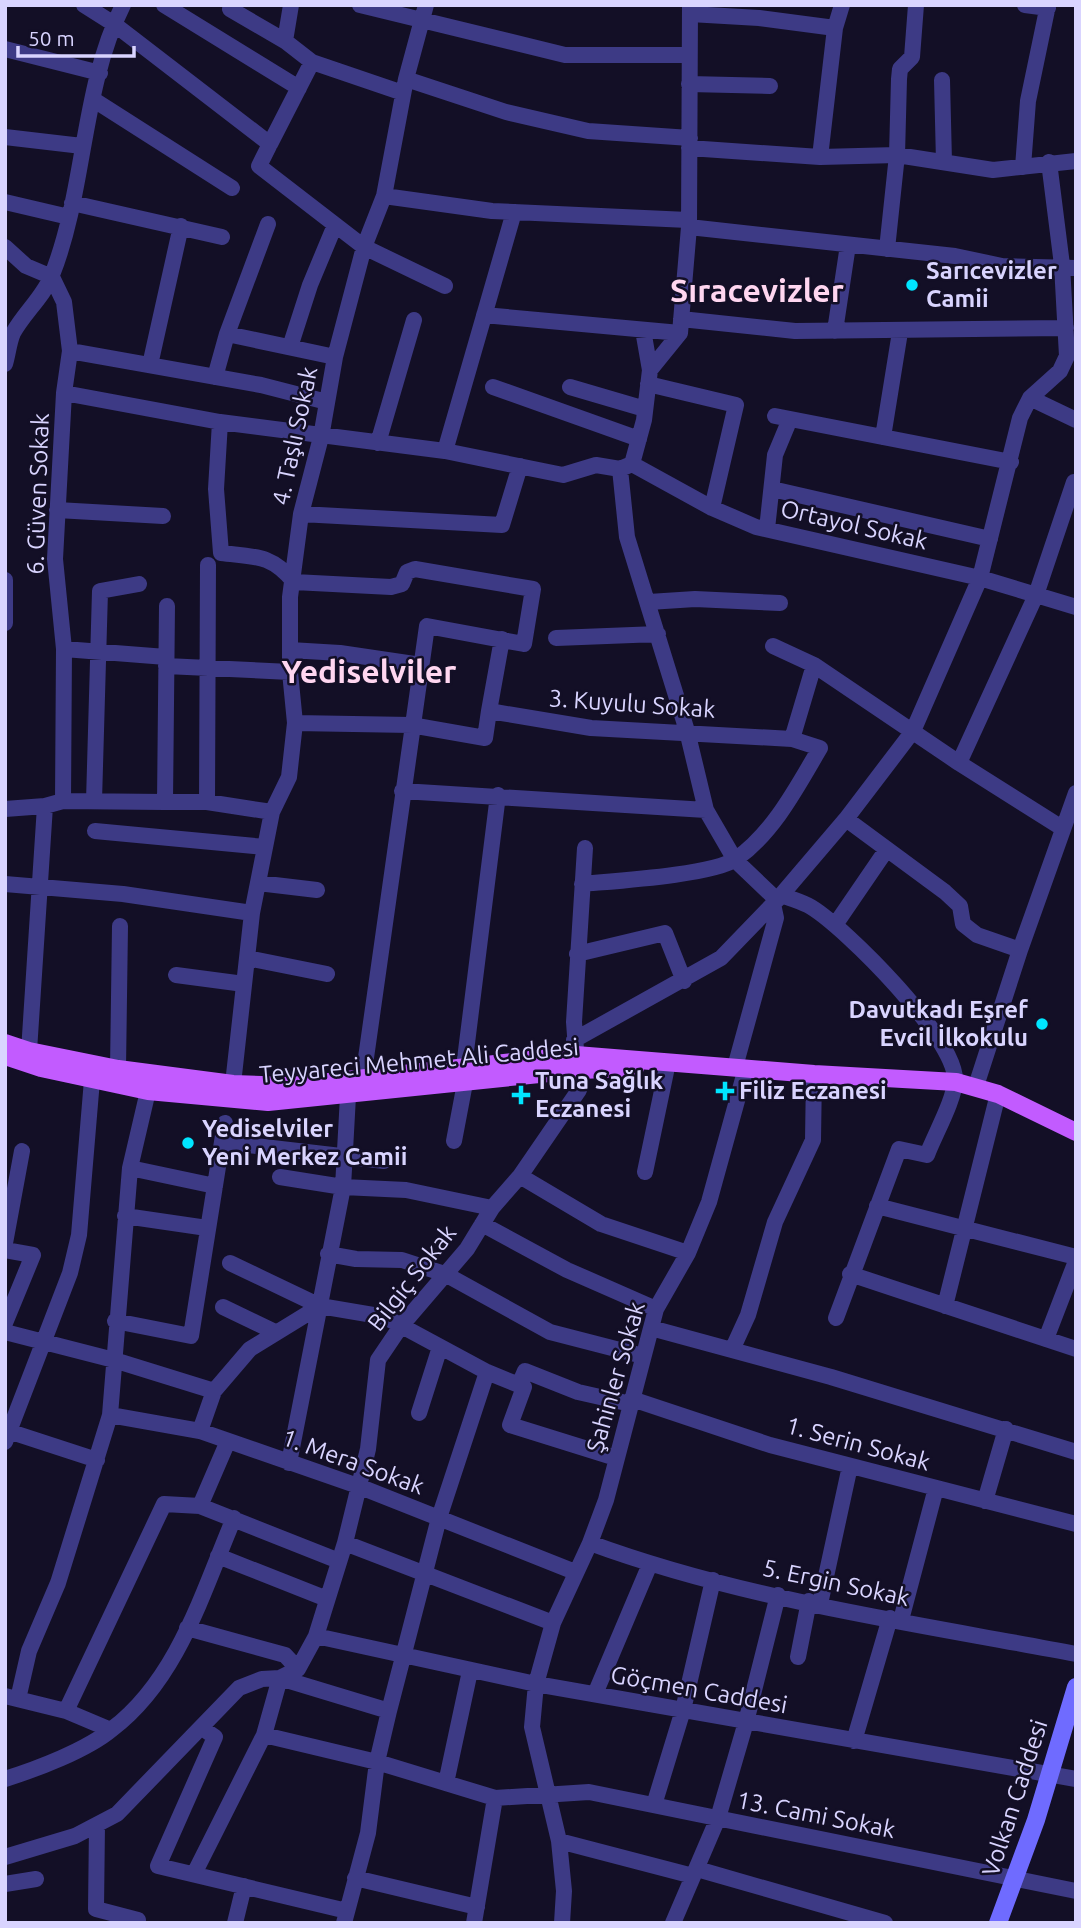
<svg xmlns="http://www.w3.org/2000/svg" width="1081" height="1928" font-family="Ubuntu,sans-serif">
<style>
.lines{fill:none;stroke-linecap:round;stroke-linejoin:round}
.minor{stroke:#3d3a85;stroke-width:16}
.secondary{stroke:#6f6bff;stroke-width:18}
.primary{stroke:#c25bff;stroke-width:18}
.poi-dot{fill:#00e5ff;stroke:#130f26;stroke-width:2.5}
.labels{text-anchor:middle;stroke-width:5;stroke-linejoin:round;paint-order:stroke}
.poi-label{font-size:24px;font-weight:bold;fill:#d9d4ff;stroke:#130f26;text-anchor:start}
.street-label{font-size:24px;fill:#d9d4ff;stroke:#130f26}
.district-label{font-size:32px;font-weight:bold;fill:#ffd6f0;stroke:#130f26}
</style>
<rect width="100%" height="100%" fill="#130f26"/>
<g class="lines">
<path class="minor" d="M84 5 114 24 270 144 259 166 364 247 445 286
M164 5 299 88
M360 5 565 55H689
M1025 5 1048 8
M230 9 285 41 312 62 403 93
M690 14 759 18 835 28
M285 41 291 5
M5 49 100 73
M406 79 506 112 588 131 690 138
M942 80 944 162
M689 84 770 86
M94 100 232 188
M5 137 82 146
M270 144 312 62
M689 148 820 157 897 155 993 170 1076 161
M820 157 835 28 842 5
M1023 167 1028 101 1048 5
M384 196 492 211 688 220
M5 202 69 217
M72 203 222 237
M689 227 955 256 1002 266 1076 268
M5 247 26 266 52 277 64 302 70 351 64 393 55 559 64 649 63 801
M887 249 897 155 899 79 900 69 912 57 916 5
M484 315 680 333
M681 319 795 331 1066 328
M643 330 650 370
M835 331 848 245
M227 334 335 357
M290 347 310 285 335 225
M70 351 261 385 327 402
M5 364C8 354 9 342 13 333 24 313 44 296 52 275 86 189 81 89 123 5
M150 365 181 226
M215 377 227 334 268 224
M648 384 736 405 712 508
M493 387 639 439
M570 387 645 409
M64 393 220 422 445 451 563 475 596 465 620 469 632 464
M1030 398 1076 420
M775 416 1011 462
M220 422 216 489 221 553C255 557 271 554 294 582L391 587 402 584 407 572 415 569 533 589 524 644 427 626 363 1079
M883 437 900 332
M378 443 414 320
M445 451 514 212
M632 464 644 420 650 370 680 333 689 227 690 5
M632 464 712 508 756 527 980 578 1076 607
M620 469 627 537 687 731 706 810 735 860 777 900
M772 489 990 539
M57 510 163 516
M301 514 502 525 520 466
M767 529 775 455 790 419
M5 580V623
M649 602 695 599 780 603
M556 638 658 634
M773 646 814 665 959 763 1062 828
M64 649 166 657
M290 650 340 653 421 665
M166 666 290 672
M489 711 502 639
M295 723 411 725 485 738 489 711 591 728 792 739 820 748C797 787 774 832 736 859 713 875 614 881 582 884
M792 739 814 665
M959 763 1036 595 1074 482
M402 791 706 810
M94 801 100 591 139 584
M165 802 167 606
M207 802 208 565
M5 809 45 806 63 801 165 802H207L272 812
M846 819 945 892 960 906 963 924 977 935 1020 950
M95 831 265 847
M258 883 317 890
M5 884 123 894 252 913
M782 895C791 899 803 902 811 907 847 929 956 1039 955 1080 955 1099 934 1136 927 1155L899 1149 836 1318
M835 925 887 849
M577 954 665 933 684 981
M247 958 327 974
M176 975 244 984
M574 1040 721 958 777 900 846 819 913 731 980 578 1020 418 1030 398 1060 371 1067 356 1062 265 1049 162
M29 1051 45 806
M464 1067 498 795
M735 1067 776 918 773 904
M118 1069 120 926
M233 1084 252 913 272 812 289 777 295 723 290 672V597L301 514 321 437 335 357 364 247 384 196 406 79 426 5
M976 1086 1020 950 1076 793
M454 1141 465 1083
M222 1142 384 1161
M130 1168 215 1186
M645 1172 667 1067
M520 1176 601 1224 688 1253
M280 1177 343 1187 406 1190 492 1208
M877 1206 1076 1257
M125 1216 207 1228
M482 1224 567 1270 656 1309
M5 1243 22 1151
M5 1250 33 1255 5 1323
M328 1254 356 1259 402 1260 445 1274 550 1332 643 1356
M230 1263 320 1306 385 1317 487 1372 524 1387 510 1425 616 1458
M850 1274 1076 1349
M945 1306 998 1094
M223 1307 275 1332
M115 1321 191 1336 225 1123
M651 1328 831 1377 1076 1452
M5 1332 114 1360 214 1391
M1046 1339 1076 1261
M732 1350 748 1315 775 1222 813 1140 814 1074
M519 1385 525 1371 578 1392 631 1404
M632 1399 770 1445 1076 1524
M419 1413 440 1347
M110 1415 200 1431 358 1486 575 1572
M5 1430 97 1460
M200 1431 214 1391 250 1349 320 1306
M5 1442 70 1273 79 1235 92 1080
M289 1463 343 1187 348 1096
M985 1501 1006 1429
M200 1506 228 1441
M345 1543 553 1623
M590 1543C745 1600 914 1623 1076 1654
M218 1556 327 1599
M820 1604 850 1466
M901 1620 936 1488
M187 1628 285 1655 298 1669
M316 1636 536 1684 1076 1779
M798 1657 809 1601
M595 1694 650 1564
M5 1696 66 1711 111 1730
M18 1699 29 1651 58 1583 110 1415 130 1168 148 1091
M66 1711 164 1504 200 1506 339 1561
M202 1728 215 1737 158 1866 347 1911
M264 1735 377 1762 495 1798 589 1792 1076 1891
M854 1741 890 1618
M5 1779C37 1769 87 1750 112 1729 178 1679 203 1591 234 1518
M446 1783 470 1671
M654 1805 683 1710 713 1580
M97 1825 96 1909 138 1920
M559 1841 693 1876
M5 1857 75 1836 117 1814 239 1688 262 1679 280 1678 389 1711
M697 1869 885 1923
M194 1874 264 1735 280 1678 298 1669 316 1636 345 1543 368 1449 378 1360 401 1326 467 1249 492 1208 520 1176 579 1090 574 1022 585 848
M355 1878 477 1907
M5 1884 36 1879
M235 1923 244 1886
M344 1923 368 1833 377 1762 389 1711 439 1518 487 1372
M474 1923 495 1798
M562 1923 564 1891 559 1841 532 1727 536 1684 553 1623 590 1543 606 1500 656 1309 688 1253 709 1202 746 1068
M673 1923 718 1818 746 1722 778 1595"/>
<path class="secondary" d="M998 1923 1036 1820 1076 1687"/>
<path class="primary" d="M5 1043 29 1051 118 1069 233 1084 292 1086 576 1055 814 1074 956 1082 998 1094 1076 1132
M5 1056 41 1068 148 1091 268 1102 579 1070 635 1068"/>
</g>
<g class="poi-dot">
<circle cx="912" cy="285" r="7"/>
<circle cx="1042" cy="1024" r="7"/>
<path d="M721.5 1080.5h7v7h7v7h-7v7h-7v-7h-7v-7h7z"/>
<path d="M517.5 1084.5h7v7h7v7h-7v7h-7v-7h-7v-7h7z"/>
<circle cx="188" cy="1143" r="7"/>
</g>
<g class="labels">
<g class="poi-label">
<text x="926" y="279">Sarıcevizler<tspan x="926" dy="28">Camii</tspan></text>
<text x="1028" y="1018" text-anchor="end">Davutkadı Eşref<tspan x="1028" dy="28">Evcil İlkokulu</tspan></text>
<text x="535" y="1089">Tuna Sağlık<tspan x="535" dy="28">Eczanesi</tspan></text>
<text x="739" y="1099">Filiz Eczanesi</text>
<text x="202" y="1137">Yediselviler<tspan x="202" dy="28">Yeni Merkez Camii</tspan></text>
</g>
<g class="street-label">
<text transform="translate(295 436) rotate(-78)" y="8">4. Taşlı Sokak</text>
<text transform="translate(38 494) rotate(-88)" y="8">6. Güven Sokak</text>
<text transform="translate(854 525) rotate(13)" y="8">Ortayol Sokak</text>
<text transform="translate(632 704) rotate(4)" y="8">3. Kuyulu Sokak</text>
<text transform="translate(419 1061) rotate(-5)" y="8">Teyyareci Mehmet Ali Caddesi</text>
<text transform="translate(412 1278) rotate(-52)" y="8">Bilgiç Sokak</text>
<text transform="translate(616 1377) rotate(-74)" y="8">Şahinler Sokak</text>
<text transform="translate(858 1444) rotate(15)" y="8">1. Serin Sokak</text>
<text transform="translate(353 1462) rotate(20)" y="8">1. Mera Sokak</text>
<text transform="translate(836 1583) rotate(12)" y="8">5. Ergin Sokak</text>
<text transform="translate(699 1690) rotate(10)" y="8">Göçmen Caddesi</text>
<text transform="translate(1015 1798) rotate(-72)" y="8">Volkan Caddesi</text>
<text transform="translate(816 1815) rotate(11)" y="8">13. Cami Sokak</text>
</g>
<g class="district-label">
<text x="757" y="302">Sıracevizler</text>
<text x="369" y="683">Yediselviler</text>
</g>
</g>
<rect width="1081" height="1928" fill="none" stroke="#d9d4ff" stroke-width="14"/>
<path d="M18 46v10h116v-10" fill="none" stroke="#d9d4ff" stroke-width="3.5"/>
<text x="28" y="46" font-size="21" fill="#d9d4ff" stroke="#130f26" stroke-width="5" paint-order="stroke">50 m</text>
</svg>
